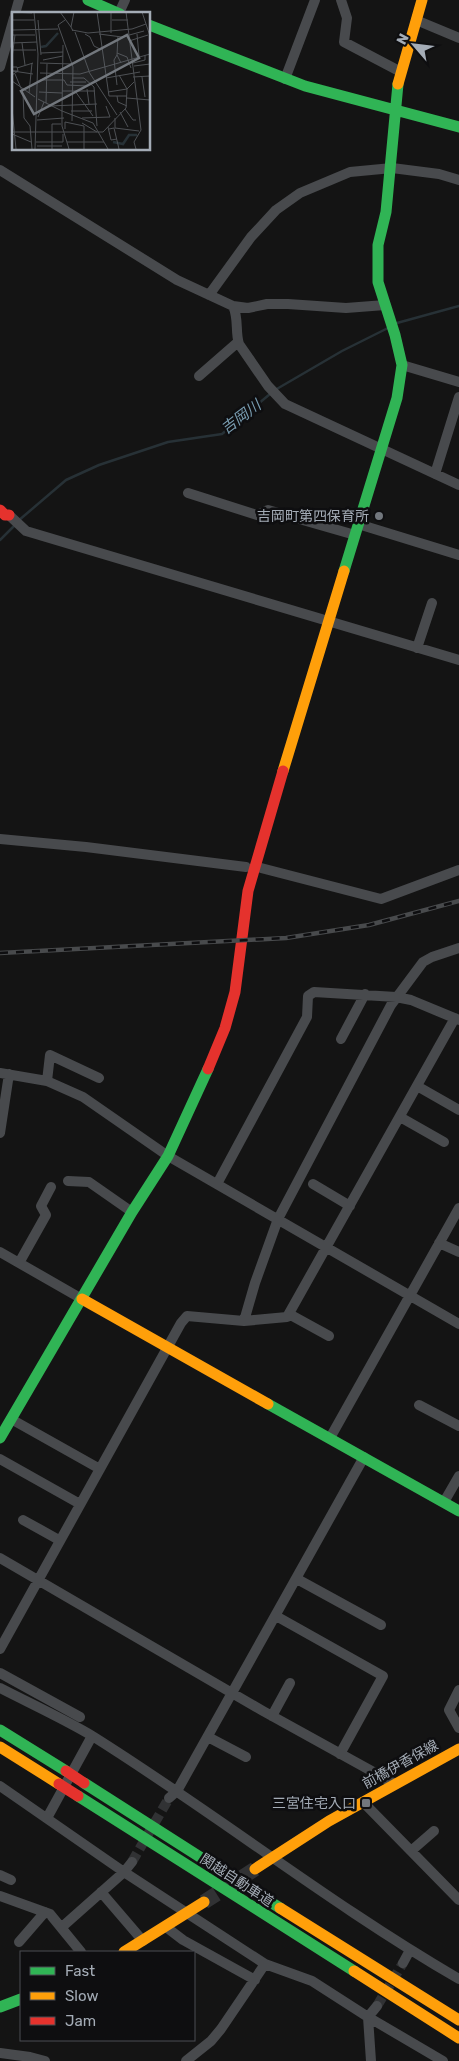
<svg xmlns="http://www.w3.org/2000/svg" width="459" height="2061" font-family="Rubik,'Noto Sans JP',sans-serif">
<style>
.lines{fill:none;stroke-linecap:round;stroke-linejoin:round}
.stream{stroke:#273136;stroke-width:2.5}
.street-tunnel{stroke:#313234;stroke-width:10;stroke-dasharray:10 5;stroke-linecap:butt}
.primary-tunnel{stroke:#313234;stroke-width:15;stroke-dasharray:15 8;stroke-linecap:butt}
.street{stroke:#484a4d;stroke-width:10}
.fast{stroke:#30b455;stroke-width:11}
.slow{stroke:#ff9f0a;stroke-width:11}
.jam{stroke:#e5322d;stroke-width:11}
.rail-casing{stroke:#484a4c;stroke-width:4.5}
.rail{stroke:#0e0e10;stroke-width:2.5;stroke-dasharray:8;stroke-linecap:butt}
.jam-bridge{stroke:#e5322d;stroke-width:11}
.poi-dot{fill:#72777d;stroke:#0e0e10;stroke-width:2}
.labels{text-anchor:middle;stroke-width:5;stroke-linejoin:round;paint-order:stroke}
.poi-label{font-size:14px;fill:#a4acb6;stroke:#0e0e10;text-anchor:end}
.street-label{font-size:14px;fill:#a4acb6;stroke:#0e0e10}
.water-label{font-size:15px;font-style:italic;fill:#7a9eb2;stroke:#0e0e10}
.inset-river{fill:none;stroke:#273136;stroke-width:2.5}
.inset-road{fill:none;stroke:#4e5155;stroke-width:1}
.view{fill:#72777d;fill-opacity:0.15;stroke:#72777d;stroke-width:2.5}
.inset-edge{fill:none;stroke:#a4acb6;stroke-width:2.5}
</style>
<rect width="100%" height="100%" fill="#141414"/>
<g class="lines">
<path class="stream" d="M397 323 459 306
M275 390 342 351 388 328
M18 521 66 480 99 465 168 442 222 434 270 394
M0 540 15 525"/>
<path class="street-tunnel" d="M132 1862 169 1798
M377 2006 403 1963"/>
<path class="primary-tunnel" d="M204 1902 255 1869"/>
<path class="street" d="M341 0 347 18 344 42 401 72
M119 13 125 0
M15 14 19 0
M416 20 459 38
M0 67 14 18
M285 79 315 0
M0 170 177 280 233 306 248 308 267 304H288L346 308 385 305
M209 295 251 237 276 210 300 193 350 172 392 168 439 174 459 180
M233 306C239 319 235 331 239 344L268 386 285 404 459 485
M402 365 459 382
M199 376 238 342
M435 474 459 397
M188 493 257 515 268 510 355 535
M9 515 26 531 459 660
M358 524 459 555
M417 648 432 603
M0 839 86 847 246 867
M261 868 381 899 459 870
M341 1039 365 994
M0 1073 47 1081 83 1097 168 1156 459 1324
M47 1081 50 1055 99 1078
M417 1086 459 1110
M400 1117 444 1142
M0 1133 9 1074
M68 1181 89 1182 132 1212
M217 1184 307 1017 308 996 314 992 396 997 411 1000 459 1020
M313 1184 350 1206
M439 1243 459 1252
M0 1252 82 1299
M19 1263 46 1215 41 1206 51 1187
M289 1314 329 1336
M244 1321 255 1283 278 1219 391 1005 423 962 432 957 459 948
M419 1405 459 1426
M11 1419 100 1469
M330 1438 459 1208
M0 1459 80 1504
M444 1502 459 1476
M23 1520 59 1540
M0 1558 263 1711 395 1784
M297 1579 381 1625
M276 1616 383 1676 340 1754
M0 1649 181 1323 187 1316 244 1321 287 1317 455 1018
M0 1673 80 1717
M0 1688C31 1704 64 1719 94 1737 218 1815 333 1906 459 1979
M459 1690 449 1710 459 1728
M272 1716 290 1683
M208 1737 246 1757
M0 1786 124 1872 265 1964 312 1981 368 2017 443 2061
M169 1798 177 1791 364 1457
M363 1802 459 1900
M47 1818 92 1736
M411 1851 434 1831
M0 1875 11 1880
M101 1892 143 1941
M0 1896 50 1914 81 1952
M62 1927 124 1872 132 1862
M166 1927 183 1940 255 1980
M19 1942 45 1912
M403 1963 410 1950
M0 2053 30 2057 45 2061
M186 2061 211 2041 221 2029 265 1964
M371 2061 368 2017 377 2006"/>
<path class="fast" d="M88 0 120 14
M149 25 305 86 459 127
M344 571 397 398 402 365 395 335 378 282V245L386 212 398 84
M268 1404 459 1511
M0 1438 132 1212 168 1156 208 1069
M0 1730 66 1771
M84 1783 280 1908
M78 1796 354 1971
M0 2007 21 1999"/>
<path class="slow" d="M398 84 422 0
M283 771 344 571
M82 1299 268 1404
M0 1747 59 1784
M255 1869 329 1821 459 1749
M280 1908 459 2020
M124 1952 204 1902
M354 1971 459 2038"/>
<path class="jam" d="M0 510 5 515H9
M208 1069 225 1028 235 992 248 891 283 771"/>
<g class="rail-casing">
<path id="rail" d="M0 953 286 938 369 925 459 901"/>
</g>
<use href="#rail" class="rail"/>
<path class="jam-bridge" d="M66 1771 84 1783
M59 1784 78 1796"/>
</g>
<g class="poi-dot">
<circle cx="379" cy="516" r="5"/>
<rect x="361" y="1798" width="10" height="10" rx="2.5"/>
</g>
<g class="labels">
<g class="poi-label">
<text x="369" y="521">吉岡町第四保育所</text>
<text x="356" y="1808">三宮住宅入口</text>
</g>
<g class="street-label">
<text transform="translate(400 1764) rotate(-29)" y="5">前橋伊香保線</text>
<text transform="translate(237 1880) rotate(33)" y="5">関越自動車道</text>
</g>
<g class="water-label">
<text transform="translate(241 417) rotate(-37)" y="5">吉岡川</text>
</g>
</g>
<g transform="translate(12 12)">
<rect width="138" height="138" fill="#141414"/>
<path class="inset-river" d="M29 35 34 34 46 21M101 130 111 132 117 123H125"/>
<path class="inset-road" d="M0 0 20 1M22 0 26 42 23 137M48 0 59 15M85 0 97 84H115M99 0V21M114 0 129 118 122 130 124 137M130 0 138 24M0 8H22M26 8 29 43M53 8 46 13 61 55 60 109M100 8H116M0 18 46 17M60 18 76 21 120 17 134 12M61 19 59 15 62 0M63 20 77 59M73 22 78 25 82 34 88 37M87 22 110 25 132 19M125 22 127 44M0 23H23M106 24 105 43 109 51M117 29 136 23M0 31 25 30M10 31 13 53M51 33 50 99 81 111 96 137M0 38H24M29 41 51 40M105 41 115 45 119 56M105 43 102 48 105 73M0 46 3 23M31 48 51 44M28 51 60 52M121 51 133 48V43M122 54 138 52M0 55H5L6 59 0 63M5 56 21 51M6 59H1L21 62M77 60 105 103M28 61 68 62 138 42M3 62 11 81 12 106 18 114 20 137M121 65 138 64M130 65 133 85M60 66H72L82 75 85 114M94 66 128 60M28 68H52L55 73 75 74M0 69 23 85M58 70H74M75 77 77 92M50 79H83M63 79 81 104M27 80 50 81M96 80 115 77 107 63M17 81 20 51M105 84 106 90 115 94M115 86 138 88M26 87 50 99M34 91 35 52M38 94 85 92M0 96 4 137M113 97 121 108H124M50 99V114L57 137M59 99H80M108 100 116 115M26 105 32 90M70 106 98 105 94 94M103 106V116L127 119M25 108 52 106M70 111 85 120M96 115 99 128 105 127M53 117V110L72 114V137M97 117 102 116 107 137M0 120H91L114 96 115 77 122 70M0 122 19 130M24 130H51V122M55 130H92M25 134H50M40 137V112H49"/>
<path class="view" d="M115 23 127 46 22 102 9 79Z"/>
<rect width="138" height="138" class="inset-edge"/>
</g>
<rect x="20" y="1951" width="175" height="90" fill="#0e0e10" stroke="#4a4d52"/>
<rect x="30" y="1967" width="25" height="8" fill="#30b455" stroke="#4a4d52"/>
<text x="65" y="1976" font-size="15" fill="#a4acb6">Fast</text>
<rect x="30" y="1992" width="25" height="8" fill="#ff9f0a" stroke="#4a4d52"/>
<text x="65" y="2001" font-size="15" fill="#a4acb6">Slow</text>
<rect x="30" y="2017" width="25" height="8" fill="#e5322d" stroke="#4a4d52"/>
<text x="65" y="2026" font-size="15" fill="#a4acb6">Jam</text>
<g transform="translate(414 45) rotate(298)" stroke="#0e0e10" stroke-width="4" paint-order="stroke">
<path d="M0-4L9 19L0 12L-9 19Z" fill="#a4acb6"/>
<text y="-8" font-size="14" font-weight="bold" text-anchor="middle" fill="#a4acb6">N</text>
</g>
</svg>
